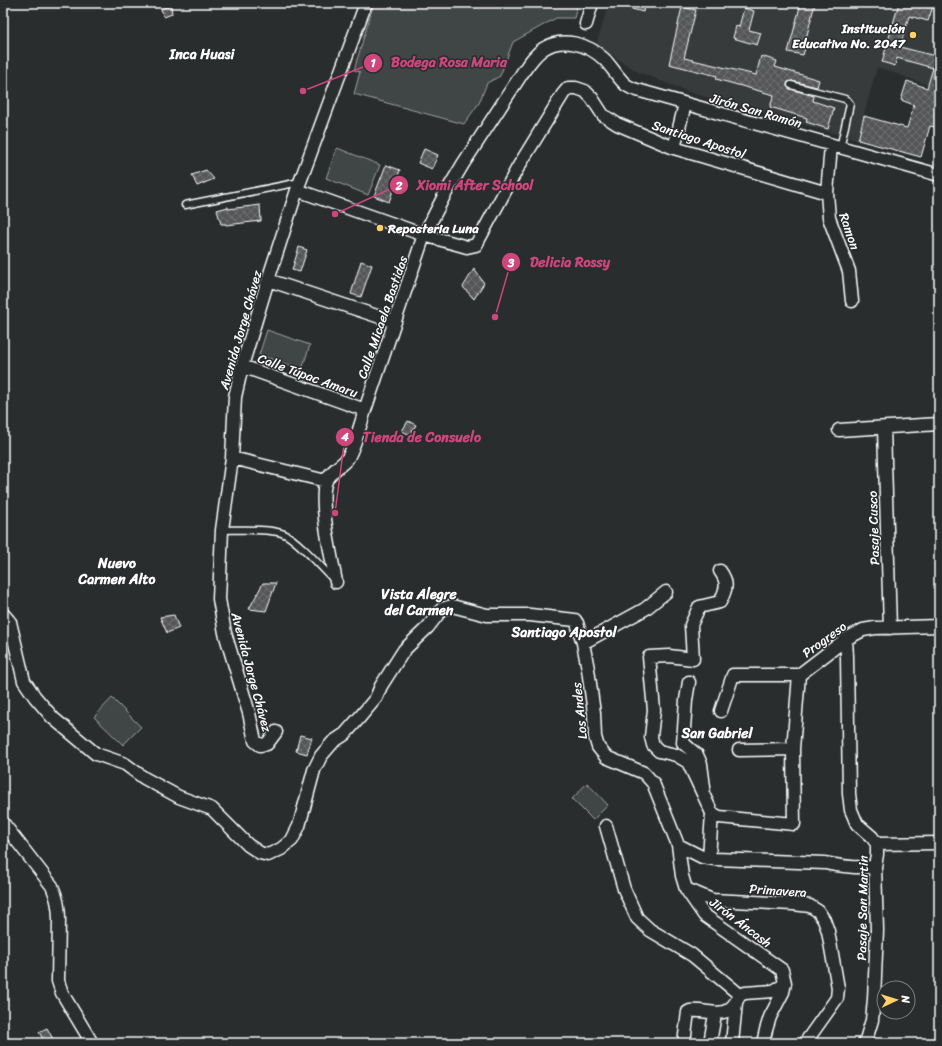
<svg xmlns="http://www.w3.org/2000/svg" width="942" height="1046" font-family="Sriracha,sans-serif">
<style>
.built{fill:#373a3b}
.garden{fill:#414445;stroke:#a0a2a2}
.building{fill:url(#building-cross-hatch);stroke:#fff}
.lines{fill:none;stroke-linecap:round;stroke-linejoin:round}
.lane-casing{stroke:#fff;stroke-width:9}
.street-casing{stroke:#fff;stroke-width:15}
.lane{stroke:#2a2d2e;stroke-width:6}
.street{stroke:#2a2d2e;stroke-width:12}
.poi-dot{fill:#ffd166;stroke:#2a2d2e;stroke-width:1.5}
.labels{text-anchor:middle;stroke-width:3;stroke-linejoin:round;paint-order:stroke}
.poi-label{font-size:13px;font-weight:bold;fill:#fff;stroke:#2a2d2e;text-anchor:end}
.street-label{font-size:13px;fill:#fff;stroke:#2a2d2e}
.neighbourhood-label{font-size:14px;font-weight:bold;fill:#fff;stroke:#2a2d2e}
.leader{fill:none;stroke:#ce467c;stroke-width:1.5}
.callout-dot{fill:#ce467c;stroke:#2a2d2e;stroke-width:1.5}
.mark-label{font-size:12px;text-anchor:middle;font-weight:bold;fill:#fff}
.callout-label{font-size:14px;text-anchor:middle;font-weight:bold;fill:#ce467c;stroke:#2a2d2e;stroke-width:3;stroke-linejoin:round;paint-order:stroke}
</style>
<defs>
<pattern id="building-cross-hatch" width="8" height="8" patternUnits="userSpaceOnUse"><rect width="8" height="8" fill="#555758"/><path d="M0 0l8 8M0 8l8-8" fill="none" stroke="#6e7071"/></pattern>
</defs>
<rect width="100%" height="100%" fill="#2a2d2e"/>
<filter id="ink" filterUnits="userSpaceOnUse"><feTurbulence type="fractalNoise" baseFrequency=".025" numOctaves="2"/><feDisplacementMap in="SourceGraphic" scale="8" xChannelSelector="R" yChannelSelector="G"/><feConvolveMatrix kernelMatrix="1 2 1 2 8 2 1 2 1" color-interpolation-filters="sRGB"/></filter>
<g filter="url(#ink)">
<path class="built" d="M609 3H939V89L877 67 857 140 689 92 638 72 596 45Z"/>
<path class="garden" d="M374 3H578L574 18H556L513 42 500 76 487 83 479 103 464 124 354 94 360 72 354 70Z
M337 148 380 165 368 195 326 178Z
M267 330 310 345 302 369 259 355Z
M112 698 141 727 123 745 94 717Z
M587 783 608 805 593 820 572 799Z"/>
<path class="building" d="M621 3H645L643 12 621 6Z
M801 3H815L804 47 805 48 803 55 788 52Z
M899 3H934L928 21 909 16 900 47 939 57V128L930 126 921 157 858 140 864 116 907 128 914 105 901 100 907 81 927 88 933 68 897 58 895 66 882 62Z
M171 5 172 14 164 17 161 9Z
M682 7 696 10 684 58 756 75 761 56 777 61 775 67 819 80 817 87 792 81 788 82 787 86 790 89 814 96 813 101 834 108 828 129 806 122 807 118 770 107 774 95 716 79 717 76 669 64Z
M744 8 754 11 749 30 761 33 757 45 733 38 736 26 739 27Z
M424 149 438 155 432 169 418 163Z
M386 165 400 170 389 202 374 196Z
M206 170 214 179 197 186 192 175Z
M260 205 261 221 226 225V224H221L217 210 228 207V209Z
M299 247 307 250 300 272 292 270Z
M361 261 372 265 361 297 351 294Z
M474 269 484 283 474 299 463 287Z
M408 421 416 425 410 435 402 431Z
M263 583H276L266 611 249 609Z
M174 615 179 628 167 633 160 617Z
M300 735 312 738 307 754 296 751Z
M47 1028 55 1043H45L39 1032Z"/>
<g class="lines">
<g class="lane-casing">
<path id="lane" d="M791 85 845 99 848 101 850 104 840 148
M185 205 300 182
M222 530C239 530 270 528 284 534 297 539 323 569 334 580"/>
</g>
<g class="street-casing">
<path id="street" d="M586 24 592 3
M831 145 827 193 829 218 849 271 852 301
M674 148 685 104
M297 190 424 235 467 247 476 245 517 169 563 94 568 88H576L585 91 592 98 603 115 617 124 674 148 827 193
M268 280 395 322
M242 366 365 410
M884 428 890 628
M839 430 939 424
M232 458 326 481
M720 571C729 583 726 590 720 602L699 607 691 625 693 659 669 656 649 657 654 710 651 737 653 745 659 751 676 755 688 762 712 813 719 817 794 824 793 749 799 675
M336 582C332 559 318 500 326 481 329 472 341 466 347 459 353 451 362 420 365 410L424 235 444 196 463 164 521 75C527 66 533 56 543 49 562 36 588 44 604 59 612 67 618 78 626 85 629 87 633 89 637 90L939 175
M3 614 10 622 24 681 35 697 53 718 96 754 125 764 144 778 179 797 212 809 248 845 260 853 268 855 281 849 292 840 299 826 314 770 321 756 333 742 345 734 360 717 376 698 381 686 404 650 428 627 442 609 452 606 487 615H530L575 620 577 623 583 643 588 669 594 713 595 737 598 747 606 757 644 773 653 783 678 845 702 857 715 859 825 863C843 867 858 868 875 867
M846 639 847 657 849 794 851 810 857 824 872 837 877 844V854L875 867 877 930 874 999 872 1020 865 1043
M583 643 645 609 666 592
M799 675 846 639 863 630 875 628 939 626
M689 682 686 700 683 743 697 755 701 764 704 787
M721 711 733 675H799
M276 732 267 744 260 745 255 741 249 713 225 633 219 599 222 530 232 458 235 397 242 366 268 280 297 190 366 3
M739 750 793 749
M3 823 52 886C57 897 59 907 59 919L58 981 62 993 92 1043
M606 826 624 889 637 918 650 930 692 955 740 995
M877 844 939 843
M678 845 682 876 686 889 704 915 782 970 785 983 783 992 770 1017 766 1030 763 1043
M709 858 712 813
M686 889 712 900 793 904 810 906 818 911 824 920 828 931 838 988 837 998 805 1043
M684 1043 688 1012 690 1011C713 1009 726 1023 740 995L745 993 773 991 784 985
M710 1043 715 1014
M732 1043 736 1003"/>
</g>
<use href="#lane" class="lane"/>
<use href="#street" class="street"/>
</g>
</g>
<g class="poi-dot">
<circle cx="913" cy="35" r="4"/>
<circle cx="380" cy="228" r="4"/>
</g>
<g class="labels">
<g class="poi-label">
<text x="905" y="33">Institución<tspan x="905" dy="15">Educativa No. 2047</tspan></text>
<text x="388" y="233" text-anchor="start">Reposteria Luna</text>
</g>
<g class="street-label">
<text transform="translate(756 110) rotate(16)" y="5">Jirón San Ramón</text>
<text transform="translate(699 139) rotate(18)" y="5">Santiago Apostol</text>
<text transform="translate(850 231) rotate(71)" y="5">Ramon</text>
<text transform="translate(382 317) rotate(-71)" y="5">Calle Micaela Bastidas</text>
<text transform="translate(240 330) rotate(-74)" y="5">Avenida Jorge Chávez</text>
<text transform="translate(308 375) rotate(20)" y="5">Calle Túpac Amaru</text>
<text transform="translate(873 528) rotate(-92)" y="5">Pasaje Cusco</text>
<text transform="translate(824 639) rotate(-36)" y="5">Progreso</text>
<text transform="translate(252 672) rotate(75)" y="5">Avenida Jorge Chávez</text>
<text transform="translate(579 711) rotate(-96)" y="5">Los Andes</text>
<text transform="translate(778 890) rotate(4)" y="5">Primavera</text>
<text transform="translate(862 908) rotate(-89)" y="5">Pasaje San Martin</text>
<text transform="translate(741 922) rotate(37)" y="5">Jirón Áncash</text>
</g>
<g class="neighbourhood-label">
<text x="202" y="59">Inca Huasi</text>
<text x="117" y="568">Nuevo<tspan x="117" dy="16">Carmen Alto</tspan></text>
<text x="419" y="599">Vista Alegre<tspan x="419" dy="16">del Carmen</tspan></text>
<text x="564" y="637">Santiago Apostol</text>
<text x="717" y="738">San Gabriel</text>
</g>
</g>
<path class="leader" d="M303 91L373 63M335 214L399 185M495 317L511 262M335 513L345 437"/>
<g class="callout-dot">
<circle cx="303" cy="91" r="4"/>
<circle cx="335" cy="214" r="4"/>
<circle cx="495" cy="317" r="4"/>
<circle cx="335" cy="513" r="4"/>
<circle cx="373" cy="63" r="10"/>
<circle cx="399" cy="185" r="10"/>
<circle cx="511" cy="262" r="10"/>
<circle cx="345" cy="437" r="10"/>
</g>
<g class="mark-label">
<text x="373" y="67">1</text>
<text x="399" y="190">2</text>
<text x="511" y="267">3</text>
<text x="345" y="441">4</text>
</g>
<g class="callout-label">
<text x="449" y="67">Bodega Rosa Maria</text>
<text x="475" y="190">Xiomi After School</text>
<text x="570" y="267">Delicia Rossy</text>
<text x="422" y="442">Tienda de Consuelo</text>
</g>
<rect width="942" height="1046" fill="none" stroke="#2a2d2e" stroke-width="16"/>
<rect x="8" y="8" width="926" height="1030" fill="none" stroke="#fff" stroke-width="1.5" filter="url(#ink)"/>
<g transform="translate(896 1000) rotate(86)"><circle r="19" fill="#2a2d2e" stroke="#7f8182"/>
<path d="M0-3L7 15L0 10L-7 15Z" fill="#ffd166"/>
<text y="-6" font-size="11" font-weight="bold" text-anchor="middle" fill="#ffffff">N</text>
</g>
</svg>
